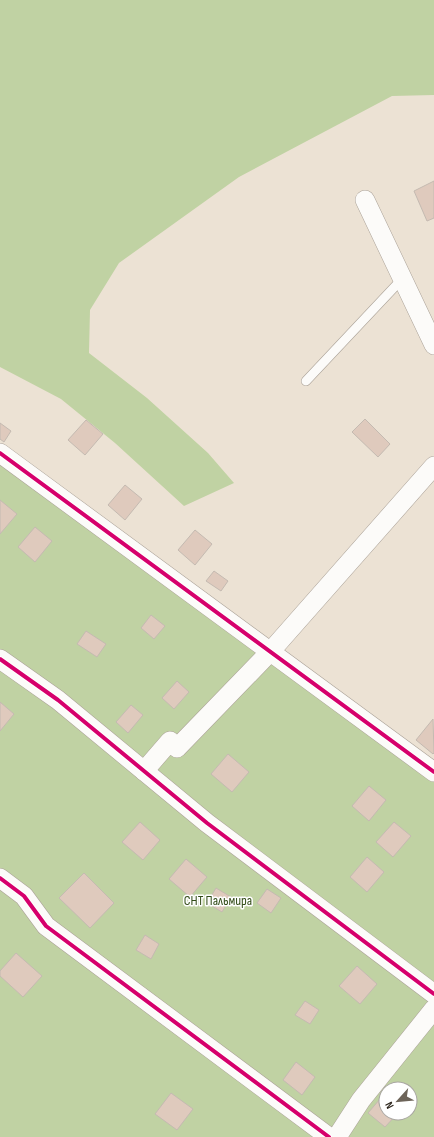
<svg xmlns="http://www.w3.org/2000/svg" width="434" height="1137" viewBox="0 0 434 1137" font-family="'Sofia Sans Condensed',sans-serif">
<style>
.green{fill:#c0d2a3;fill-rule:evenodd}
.building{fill:#dfcabd;stroke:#c4bab1}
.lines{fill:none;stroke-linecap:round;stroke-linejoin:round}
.service-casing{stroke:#aba298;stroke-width:10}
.minor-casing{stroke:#aba298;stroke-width:20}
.service{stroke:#fcfbf9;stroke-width:9}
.minor{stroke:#fcfbf9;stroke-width:19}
.cycleway-casing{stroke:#fff;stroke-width:6}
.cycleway{stroke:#d6006c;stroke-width:4}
.labels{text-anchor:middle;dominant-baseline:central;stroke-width:3;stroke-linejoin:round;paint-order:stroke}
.park-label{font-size:14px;fill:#314b17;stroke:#fff}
</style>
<rect width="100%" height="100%" fill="#ece2d4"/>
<g class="green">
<polygon points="0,0 434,0 434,95 392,96 239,177 119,263 90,310 89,353 147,398 208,453 234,483 184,506 115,443 61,399 0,367"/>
<path d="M0,457L434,781V1137H0ZM386,1089H410V1113H386Z"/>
</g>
<g class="building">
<polygon points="434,181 434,218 427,221 414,191"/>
<polygon points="365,419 390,444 378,457 352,432"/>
<polygon points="86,420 103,434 85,455 68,440"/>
<polygon points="0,423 11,431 4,442 0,439"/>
<polygon points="125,485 142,499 125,520 108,505"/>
<polygon points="0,500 17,514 0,534"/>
<polygon points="35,527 52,541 35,562 18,547"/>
<polygon points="195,530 212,544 195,565 178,550"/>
<polygon points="214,571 228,581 221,591 206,581"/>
<polygon points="151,615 165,626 154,639 141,628"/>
<polygon points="86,631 106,644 97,657 77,644"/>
<polygon points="177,681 189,692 174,709 162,698"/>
<polygon points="0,702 14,714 0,731"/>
<polygon points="131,705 143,715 128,733 116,722"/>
<polygon points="433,719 434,753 433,754 416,740"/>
<polygon points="228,754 249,772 232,792 211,774"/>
<polygon points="369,786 386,800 369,821 352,806"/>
<polygon points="140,822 160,840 143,860 122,842"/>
<polygon points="394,822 411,836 393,857 376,842"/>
<polygon points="367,857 384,872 367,892 350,877"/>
<polygon points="186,859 207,877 190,897 169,879"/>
<polygon points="84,873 114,903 90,928 59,898"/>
<polygon points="216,888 231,897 222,912 207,903"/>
<polygon points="267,889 281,898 271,913 257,903"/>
<polygon points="145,935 159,944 151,959 136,950"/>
<polygon points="16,953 42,976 23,997 0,976 0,971"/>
<polygon points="357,966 377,984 360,1004 339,986"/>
<polygon points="305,1001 319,1010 310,1024 295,1015"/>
<polygon points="296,1062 315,1077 302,1095 283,1080"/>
<polygon points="386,1092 386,1113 398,1113 385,1127 368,1113"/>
<polygon points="171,1093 193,1109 177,1130 155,1114"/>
</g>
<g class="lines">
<defs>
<polyline id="service" points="306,381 402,279"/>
<g id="minor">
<polyline points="365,200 434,345"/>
<polyline points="0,453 434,772"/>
<polyline points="0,659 58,700 207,823 434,994"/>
<polyline points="144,771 170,741 177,748 270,652 434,466"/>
<polyline points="0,878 24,896 46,926 329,1137"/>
<polyline points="337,1137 361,1100 434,1009"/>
</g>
</defs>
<use href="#service" class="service-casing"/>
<use href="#minor" class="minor-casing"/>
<use href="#service" class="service"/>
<use href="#minor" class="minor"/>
<defs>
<g id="cycleway">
<polyline points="0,453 434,772"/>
<polyline points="0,659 58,700 207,823 434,994"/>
<polyline points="0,878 24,896 46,926 329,1137"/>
</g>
</defs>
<use href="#cycleway" class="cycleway-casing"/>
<use href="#cycleway" class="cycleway"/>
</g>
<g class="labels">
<g class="park-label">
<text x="218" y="900">СНТ Пальмира</text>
</g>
</g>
<g transform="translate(398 1101) rotate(243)"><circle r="19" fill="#ffffff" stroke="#a9a6a2"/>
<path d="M0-3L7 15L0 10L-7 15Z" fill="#6d6459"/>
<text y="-6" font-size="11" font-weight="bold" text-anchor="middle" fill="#282017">N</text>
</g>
</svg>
